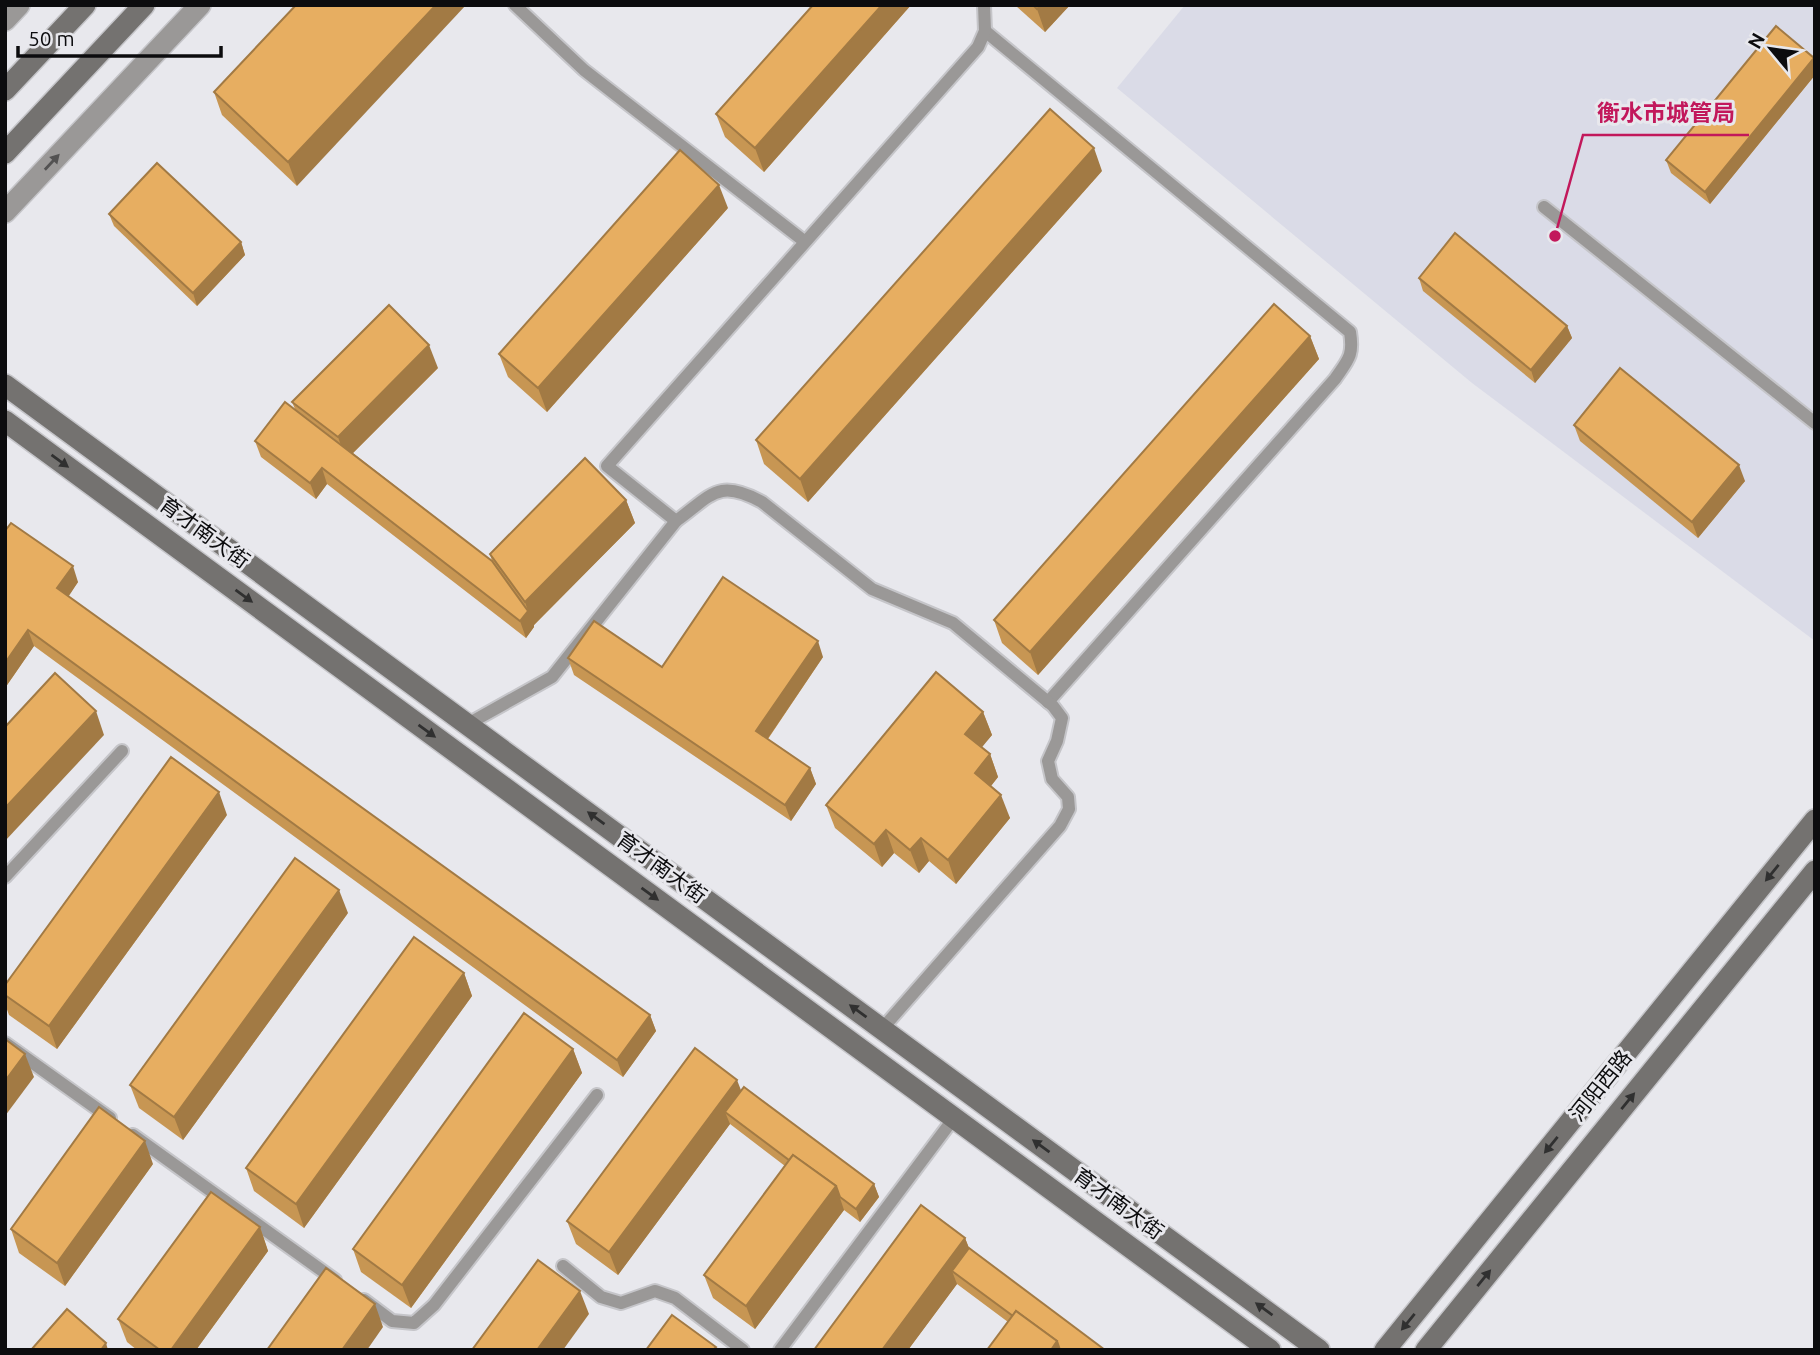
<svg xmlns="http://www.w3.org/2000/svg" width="1820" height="1355" viewBox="0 0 1820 1355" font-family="Ubuntu,'Noto Sans SC',sans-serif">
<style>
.built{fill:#dadbe7}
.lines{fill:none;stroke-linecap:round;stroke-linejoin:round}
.lane-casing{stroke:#c5c5c9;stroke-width:16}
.street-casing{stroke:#c5c5c9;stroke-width:24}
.secondary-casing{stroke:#c5c5c9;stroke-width:24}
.lane{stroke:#9a9897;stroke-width:12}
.street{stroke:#9a9897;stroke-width:21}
.secondary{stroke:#747270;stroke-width:21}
.wall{fill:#c79653}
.shaded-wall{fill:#a27a44}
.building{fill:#e7ae61;stroke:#a27a44;stroke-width:2}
.oneway{fill:#535252}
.oneway2{fill:#303030}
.labels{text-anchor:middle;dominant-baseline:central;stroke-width:6;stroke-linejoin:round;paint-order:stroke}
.street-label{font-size:21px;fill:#0c0c0e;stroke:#e8e8ed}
.leader{fill:none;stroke:#c2185b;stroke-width:2.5}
.callout-dot{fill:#c2185b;stroke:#e8e8ed;stroke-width:2.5}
.callout-label{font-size:23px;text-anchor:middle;font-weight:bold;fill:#c2185b;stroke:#e8e8ed;stroke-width:6;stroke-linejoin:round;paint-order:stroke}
</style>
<rect width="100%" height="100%" fill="#e8e8ed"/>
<polygon class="built" points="1185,5 1815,5 1815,641 1472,383 1117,88"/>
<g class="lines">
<defs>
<g id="lane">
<polyline points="515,5 584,70 804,241"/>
<path d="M985,31L1350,332C1354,356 1348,360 1335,379L1048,702"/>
<polyline points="1544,207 1815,423"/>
<path d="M676,521C712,495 718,478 762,502L872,589L953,623L1053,706L1062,718L1057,741L1048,761L1052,779L1068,797L1069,809L1060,826L882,1029"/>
<polyline points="468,724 552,677 676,521 607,466 978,47 985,31 984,5"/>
<polyline points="5,877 122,751"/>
<polyline points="5,1043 110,1118"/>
<polyline points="133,1135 335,1280"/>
<polyline points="563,1266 601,1297 621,1303 655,1291 675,1298 743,1350"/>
<polyline points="364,1300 392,1321 414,1323 434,1305 597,1095"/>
<polyline points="780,1350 954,1118"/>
</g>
<g id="street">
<polyline points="5,20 19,5"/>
<polyline points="5,212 200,5"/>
</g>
<g id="secondary">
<polyline points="5,90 85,5"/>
<polyline points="5,153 144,5"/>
<polyline points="5,385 1319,1350"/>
<polyline points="5,421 1270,1350"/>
<polyline points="1385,1350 1815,820"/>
<polyline points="1426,1350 1815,871"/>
</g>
</defs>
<use href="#lane" class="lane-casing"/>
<use href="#street" class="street-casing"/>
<use href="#secondary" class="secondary-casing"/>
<use href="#lane" class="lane"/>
<use href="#street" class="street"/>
<use href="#secondary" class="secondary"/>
</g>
<g class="wall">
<polygon points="296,5 297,186 222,115 214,92"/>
<polygon points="813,5 911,5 764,172 725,137 716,114"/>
<polygon points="1015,5 1070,5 1045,32"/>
<polygon points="1814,58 1815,75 1710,204 1671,173 1666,160"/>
<polygon points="1102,171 808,502 764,464 756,440"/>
<polygon points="728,208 547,412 508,377 499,354"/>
<polygon points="109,214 241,242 245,255 197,306 114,226"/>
<polygon points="1419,278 1567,326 1572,338 1535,383 1423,291"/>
<polygon points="1310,336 1319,359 1038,675 1002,643 994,620"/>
<polygon points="438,368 353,453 492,561 490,554 626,500 635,523 534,625 534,627 526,638 327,484 316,499 261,457 255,441 295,409 292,402"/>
<polygon points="1574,425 1745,481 1698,538 1580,441"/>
<polygon points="5,531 78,582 68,596 650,1015 656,1031 623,1077 34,646 5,688"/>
<polygon points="823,657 768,739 810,768 816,784 791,821 574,675 568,658 662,667"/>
<polygon points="983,712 992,735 981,747 990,754 998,777 991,786 1010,818 956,884 929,861 919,873 894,853 882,867 835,828 826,805"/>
<polygon points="227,815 57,1049 9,1015 5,1004 5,985"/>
<polygon points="348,913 183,1140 139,1108 130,1085"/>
<polygon points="464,973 472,996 304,1228 254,1191 246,1168"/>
<polygon points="573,1049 582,1073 411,1308 361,1272 353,1249"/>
<polygon points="741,1090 874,1184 879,1197 860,1222 844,1210 755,1329 713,1298 704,1275 785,1166 730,1124 618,1275 576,1244 567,1221"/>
<polygon points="153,1164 65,1286 19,1253 11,1229"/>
<polygon points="260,1227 268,1251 196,1350 137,1350 127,1342 118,1319"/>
<polygon points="965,1238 969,1248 1105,1350 1008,1322 957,1284 908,1350 814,1350"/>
</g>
<g class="shaded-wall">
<polygon points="436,5 466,5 297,186 288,162"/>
<polygon points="882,5 911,5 764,172 755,148"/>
<polygon points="1041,5 1070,5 1045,32 1037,9"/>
<polygon points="1814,58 1815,75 1710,204 1705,192"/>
<polygon points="1094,148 1102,171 808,502 800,479"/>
<polygon points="719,185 728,208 547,412 538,388"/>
<polygon points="241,242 245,255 197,306 193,293"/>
<polygon points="1567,326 1572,338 1535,383 1531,370"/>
<polygon points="1310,336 1319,359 1038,675 1030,652"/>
<polygon points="429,345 438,368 346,460 338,437"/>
<polygon points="1739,465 1745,481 1698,538 1692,522"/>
<polygon points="322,468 327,484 316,499 310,483"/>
<polygon points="626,500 635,523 534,625 534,627 526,638 520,621 528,611 525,602"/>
<polygon points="73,566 78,582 63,605 57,588"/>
<polygon points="28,630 34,646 5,688 5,663"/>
<polygon points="818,641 823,657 762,747 756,731"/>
<polygon points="96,711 104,735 5,841 5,808"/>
<polygon points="983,712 992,735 974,757 965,734"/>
<polygon points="990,754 998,777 983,796 975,773"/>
<polygon points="810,768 816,784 791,821 785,805"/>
<polygon points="219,792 227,815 57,1049 49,1026"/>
<polygon points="1001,795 1010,818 956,884 948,860"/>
<polygon points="886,830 894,853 882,867 874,844"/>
<polygon points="921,838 929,861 919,873 910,850"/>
<polygon points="339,890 348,913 183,1140 174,1117"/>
<polygon points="464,973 472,996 304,1228 296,1204"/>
<polygon points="650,1015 656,1031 623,1077 617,1060"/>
<polygon points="573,1049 582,1073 411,1308 402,1285"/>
<polygon points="25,1054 34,1077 5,1116 5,1081"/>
<polygon points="737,1080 746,1103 725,1112 730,1124 618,1275 609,1252"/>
<polygon points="145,1141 153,1164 65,1286 57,1263"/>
<polygon points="874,1184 879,1197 860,1222 856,1209"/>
<polygon points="836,1186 844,1210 755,1329 746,1306"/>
<polygon points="260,1227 268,1251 196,1350 171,1350"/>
<polygon points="965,1238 974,1261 952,1271 957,1284 908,1350 882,1350"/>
<polygon points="580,1291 589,1314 563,1350 537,1350"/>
<polygon points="375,1304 383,1327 367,1350 342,1350"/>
<polygon points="1057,1341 1060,1350 1051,1350"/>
<polygon points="106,1343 108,1350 101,1350"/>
</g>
<g class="building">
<polygon points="296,5 436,5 288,162 214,92"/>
<polygon points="813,5 882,5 755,148 716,114"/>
<polygon points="1033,5 1041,5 1037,9"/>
<polygon points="1776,26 1814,58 1705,192 1666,160"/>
<polygon points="1050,109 1094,148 800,479 756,440"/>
<polygon points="680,150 719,185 538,388 499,354"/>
<polygon points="157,163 241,242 193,293 109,214"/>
<polygon points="1455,233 1567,326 1531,370 1419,278"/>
<polygon points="1274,304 1310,336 1030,652 994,620"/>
<polygon points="389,305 429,345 338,437 292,402"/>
<polygon points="1620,368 1739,465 1692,522 1574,425"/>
<polygon points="285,402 492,561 528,611 520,621 322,468 310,483 255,441"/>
<polygon points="585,458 626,500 525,602 490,554"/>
<polygon points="11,523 73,566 57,588 650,1015 617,1060 28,630 5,663 5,531"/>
<polygon points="723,577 818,641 756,731 810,768 785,805 568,658 594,621 662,667"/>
<polygon points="936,672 983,712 965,734 990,754 975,773 1001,795 948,860 921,838 910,850 886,830 874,844 826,805"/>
<polygon points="55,673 96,711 5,808 5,727"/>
<polygon points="171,757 219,792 49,1026 5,995 5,985"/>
<polygon points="295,858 339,890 174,1117 130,1085"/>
<polygon points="414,937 464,973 296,1204 246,1168"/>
<polygon points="524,1013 573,1049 402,1285 353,1249"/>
<polygon points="5,1039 25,1054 5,1081"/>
<polygon points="695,1048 737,1080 609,1252 567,1221"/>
<polygon points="744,1087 874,1184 856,1209 840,1197 836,1186 793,1155 789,1160 725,1112"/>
<polygon points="99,1107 145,1141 57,1263 11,1229"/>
<polygon points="793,1155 836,1186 746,1306 704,1275"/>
<polygon points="211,1192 260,1227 171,1350 160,1350 118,1319"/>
<polygon points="921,1205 965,1238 882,1350 814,1350"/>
<polygon points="969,1248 1105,1350 1060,1350 1057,1341 1016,1311 1013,1316 952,1271"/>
<polygon points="538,1260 580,1291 537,1350 472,1350"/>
<polygon points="326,1268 375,1304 342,1350 267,1350"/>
<polygon points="67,1309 106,1343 101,1350 31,1350"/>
<polygon points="1016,1311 1057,1341 1051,1350 987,1350"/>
<polygon points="672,1315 716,1347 713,1350 646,1350"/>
</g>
<defs><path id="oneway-solid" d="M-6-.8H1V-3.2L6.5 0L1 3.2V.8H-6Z" transform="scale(1.75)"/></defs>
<use class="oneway" href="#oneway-solid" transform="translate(52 162) rotate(-47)"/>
<g class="oneway2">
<use href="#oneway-solid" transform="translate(60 461) rotate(36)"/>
<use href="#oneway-solid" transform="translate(244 596) rotate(36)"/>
<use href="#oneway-solid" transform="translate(427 731) rotate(36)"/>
<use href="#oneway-solid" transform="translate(596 818) rotate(-144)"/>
<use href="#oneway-solid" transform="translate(1772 873) rotate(129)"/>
<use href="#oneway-solid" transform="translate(650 894) rotate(36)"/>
<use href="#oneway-solid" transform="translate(858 1011) rotate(-144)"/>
<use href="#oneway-solid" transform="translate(1628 1101) rotate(-51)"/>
<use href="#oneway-solid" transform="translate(1551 1145) rotate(129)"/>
<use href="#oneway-solid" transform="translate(1041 1146) rotate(-144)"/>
<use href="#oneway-solid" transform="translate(1484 1278) rotate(-51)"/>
<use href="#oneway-solid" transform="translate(1264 1309) rotate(-144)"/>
<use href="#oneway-solid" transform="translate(1408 1322) rotate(129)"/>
</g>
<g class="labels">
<g class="street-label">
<text transform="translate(205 532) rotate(36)">育才南大街</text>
<text transform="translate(662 867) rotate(36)">育才南大街</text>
<text transform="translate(1600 1085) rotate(-51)">河阳西路</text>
<text transform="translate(1119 1203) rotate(36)">育才南大街</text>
</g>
</g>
<path class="leader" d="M1555 236L1583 135H1749"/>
<circle class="callout-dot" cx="1555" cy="236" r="7"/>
<g class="callout-label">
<text x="1666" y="121">衡水市城管局</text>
</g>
<rect width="1820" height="1355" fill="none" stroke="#0c0c0e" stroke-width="14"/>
<g transform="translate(1771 49) rotate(299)" stroke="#e8e8ed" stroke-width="5" paint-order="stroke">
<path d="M0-5L12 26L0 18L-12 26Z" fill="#0c0c0e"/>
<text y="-10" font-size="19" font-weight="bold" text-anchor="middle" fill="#0c0c0e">N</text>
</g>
<path d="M18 46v10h203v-10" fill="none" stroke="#0c0c0e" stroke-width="3.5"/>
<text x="28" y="46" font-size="21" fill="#0c0c0e" stroke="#e8e8ed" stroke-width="5" paint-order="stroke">50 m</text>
</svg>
